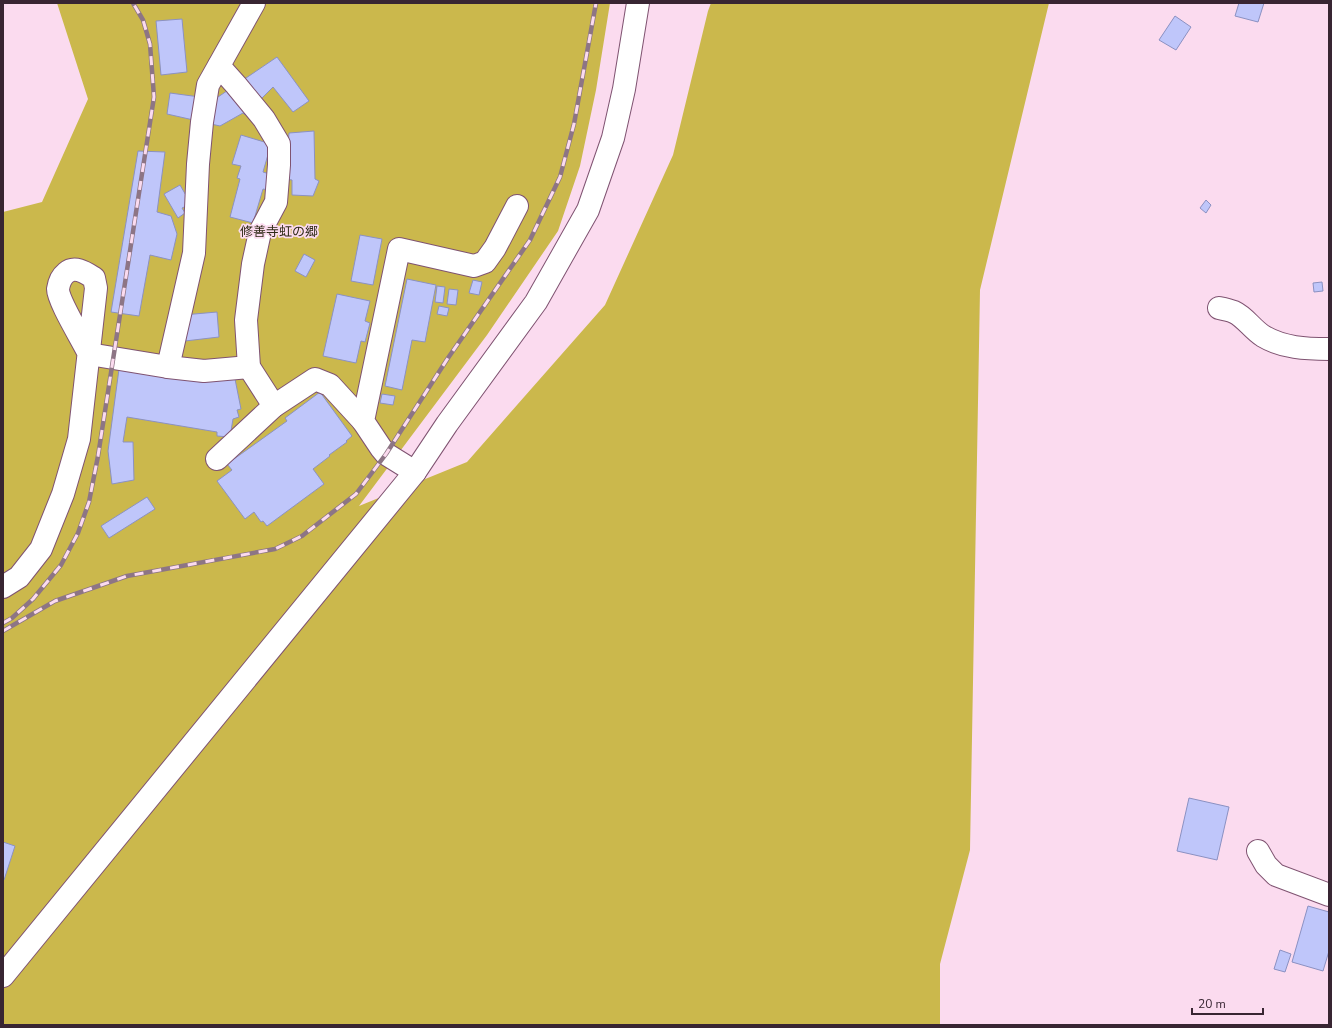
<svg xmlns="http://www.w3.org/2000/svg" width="1332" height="1028" viewBox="0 0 1332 1028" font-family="'Nunito Sans','Noto Sans JP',sans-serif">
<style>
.green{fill:#cbb84c}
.building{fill:#bfc6fa;stroke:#8b91c2}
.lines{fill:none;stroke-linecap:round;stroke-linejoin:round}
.minor-casing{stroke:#7f5371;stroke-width:24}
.minor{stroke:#fff;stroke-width:22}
.rail-casing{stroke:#8d7585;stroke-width:4.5}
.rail{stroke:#fbdbef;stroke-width:3;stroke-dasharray:9;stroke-linecap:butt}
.labels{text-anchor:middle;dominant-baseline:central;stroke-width:3.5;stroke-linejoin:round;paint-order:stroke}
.park-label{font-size:13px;fill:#2f2b17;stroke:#fbdbef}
</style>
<rect width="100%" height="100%" fill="#fbdbef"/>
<polygon class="green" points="57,3 610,3 596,90 580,166 558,231 487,335 359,506 467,462 605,305 673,155 708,11 711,3 1049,3 980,290 970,850 940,964 940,1025 3,1025 3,212 42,202 88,99"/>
<g class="building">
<polygon points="1239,3 1264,3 1258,22 1235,16"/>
<polygon points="1175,16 1191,27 1176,50 1159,40"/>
<polygon points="182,19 187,72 161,75 156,21"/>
<polygon points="277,57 309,101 293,112 273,87 245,115 243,113 220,126 167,114 170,93 215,99"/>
<polygon points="314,131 315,179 319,181 313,196 292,195 292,180 285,179 289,133"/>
<polygon points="241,135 271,144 263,172 273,175 268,190 263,189 253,223 230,217 240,179 237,178 241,166 232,164"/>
<polygon points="138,151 165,152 157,212 171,216 177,234 171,260 150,255 139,316 111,312"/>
<polygon points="180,185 191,204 182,208 185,213 178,218 164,194"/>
<polygon points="1206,200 1211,205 1206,213 1200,208"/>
<polygon points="360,235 382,239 373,285 351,281"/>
<polygon points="304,254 315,260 306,277 295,271"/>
<polygon points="407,279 436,285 425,342 412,340 402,390 385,386"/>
<polygon points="473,280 482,282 479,295 469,293"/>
<polygon points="1322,282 1323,291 1314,292 1313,283"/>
<polygon points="437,286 445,287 443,303 435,302"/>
<polygon points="449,289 458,290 456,305 447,304"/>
<polygon points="337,294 370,301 365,321 370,323 365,342 361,341 356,363 323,356"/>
<polygon points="439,306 449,308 447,316 437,314"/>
<polygon points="217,312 219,337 185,341 183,315"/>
<polygon points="119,369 124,369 201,382 235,379 241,409 237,410 239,417 233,419 230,437 217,436 217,432 127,417 123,442 133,442 134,480 112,484 108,451"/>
<polygon points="320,392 352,436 346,441 347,442 329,455 330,456 313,469 324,484 267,526 263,521 261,522 254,512 245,519 217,481 232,470 227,464 287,421 285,418"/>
<polygon points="382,394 395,396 393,405 380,403"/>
<polygon points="147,497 155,509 109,538 101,526"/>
<polygon points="1189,798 1229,807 1217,860 1177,851"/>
<polygon points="3,842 15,846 4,880 3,880"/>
<polygon points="1308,906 1329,912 1329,951 1323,971 1292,962"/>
<polygon points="1280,950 1291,954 1285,972 1274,969"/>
</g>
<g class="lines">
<defs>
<g id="minor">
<polyline points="219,66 236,85 264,119 279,144 279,165 276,202 260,232 253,264 246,320 249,367 274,406"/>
<path d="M1219,308C1224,309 1229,310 1234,312C1245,317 1252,329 1263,336C1283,348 1306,349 1329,349"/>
<polyline points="89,354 168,367 204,371 249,367"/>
<polyline points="168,367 194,253 198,164 202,122 208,85 254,3"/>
<polyline points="217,459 274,406 315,379 330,385 363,421"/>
<polyline points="415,472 386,454 381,448 363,421 399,249 474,266 485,262 495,248 517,206"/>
<path d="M3,587L19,577L41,549L63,494L79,439L96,288L94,278C86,273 75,265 66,273C61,277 59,282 58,289C58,301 83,341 89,354"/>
<polyline points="1258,851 1266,865 1276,875 1329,895"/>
<polyline points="3,976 415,472 447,424 536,302 588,210 613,138 624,89 638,3"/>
</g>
</defs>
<use href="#minor" class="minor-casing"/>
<use href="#minor" class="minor"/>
<defs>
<g id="rail">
<polyline points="3,623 12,618 33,599 61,565 78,533 89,502 98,456 154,97 150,44 143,20 133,3"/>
<polyline points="3,631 55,601 127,576 275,549 302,536 356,494 386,454 448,358 530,240 560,177 574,124 596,3"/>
</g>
</defs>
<use href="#rail" class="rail-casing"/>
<use href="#rail" class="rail"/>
</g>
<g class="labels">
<g class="park-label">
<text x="279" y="232">修善寺虹の郷</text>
</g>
</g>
<rect width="1332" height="1028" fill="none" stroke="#382532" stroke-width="8"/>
<path d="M1192 1008v6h71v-6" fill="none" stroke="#382532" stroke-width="2"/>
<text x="1198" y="1008" font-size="12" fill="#382532" stroke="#fbdbef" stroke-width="3" paint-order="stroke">20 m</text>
</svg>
